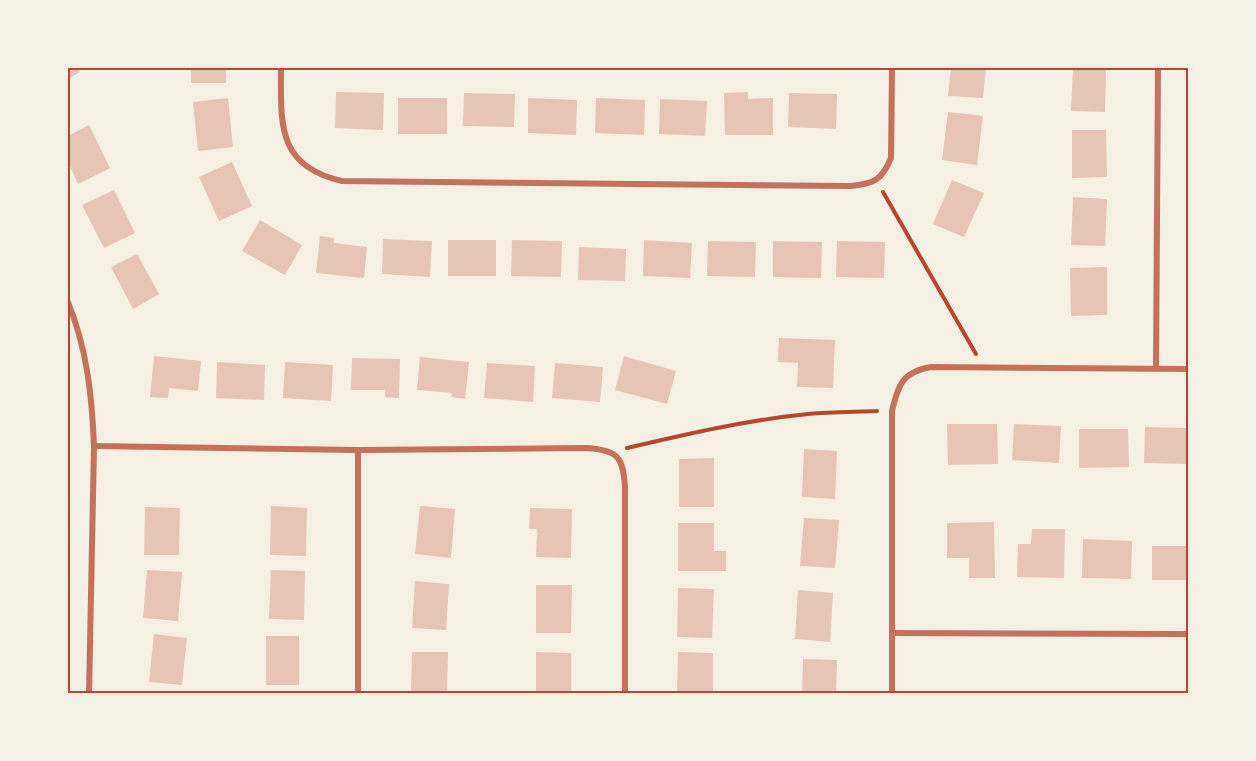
<svg xmlns="http://www.w3.org/2000/svg" width="1256" height="761" viewBox="0 0 1256 761" font-family="'Public Sans',sans-serif">
<style>
.building{fill:#e6c5b7}
.lines{fill:none;stroke-linecap:round;stroke-linejoin:round}
.path{stroke:#b5482f;stroke-width:4}
.minor{stroke:#c5725c;stroke-width:6}
.neatline{fill:none;stroke:#b5482f;stroke-width:2}
</style>
<rect width="100%" height="100%" fill="#f6efe4"/>
<g class="building">
<polygon points="68,68 78,68 80,72 68,79"/>
<rect x="191" y="68" width="35" height="15"/>
<polygon points="951,68 986,68 983,98 948,96"/>
<polygon points="1073,68 1106,68 1105,112 1071,111"/>
<polygon points="336,92 384,93 383,130 335,128"/>
<polygon points="748,92 748,99 773,98 773,135 725,135 724,93"/>
<polygon points="464,93 515,94 514,127 463,126"/>
<polygon points="789,93 837,94 836,129 788,127"/>
<polygon points="228,98 233,147 198,151 193,102"/>
<rect x="398" y="98" width="49" height="36"/>
<polygon points="528,98 577,100 576,135 528,133"/>
<polygon points="596,98 645,100 644,135 595,133"/>
<polygon points="660,99 707,101 705,136 659,134"/>
<polygon points="948,112 983,116 977,165 942,160"/>
<polygon points="89,125 110,168 78,184 68,162 68,136"/>
<polygon points="1072,130 1106,130 1107,177 1072,178"/>
<polygon points="232,162 252,206 219,221 199,177"/>
<polygon points="952,180 984,193 964,237 933,224"/>
<polygon points="114,190 135,233 104,248 82,205"/>
<polygon points="1073,197 1107,199 1105,246 1071,245"/>
<polygon points="260,220 302,245 285,275 242,251"/>
<polygon points="320,236 334,238 334,243 367,247 364,278 316,273"/>
<polygon points="383,239 432,241 430,277 382,274"/>
<rect x="448" y="240" width="48" height="36"/>
<polygon points="512,240 562,241 561,277 511,276"/>
<polygon points="644,240 692,243 690,278 643,276"/>
<polygon points="708,241 756,242 755,277 707,276"/>
<polygon points="773,241 822,242 821,278 773,277"/>
<polygon points="837,241 885,242 884,278 836,277"/>
<polygon points="579,247 626,249 625,281 578,280"/>
<polygon points="137,254 159,294 133,309 111,267"/>
<polygon points="1107,267 1107,315 1071,316 1070,268"/>
<polygon points="779,338 835,340 833,388 797,387 798,363 778,362"/>
<polygon points="154,356 201,361 198,391 169,388 168,398 150,397"/>
<polygon points="624,356 676,371 667,404 615,390"/>
<polygon points="420,357 469,362 465,399 451,397 452,393 417,390"/>
<polygon points="352,358 400,359 399,398 385,397 385,390 351,390"/>
<polygon points="217,362 265,365 264,400 216,398"/>
<polygon points="285,362 333,365 331,401 283,398"/>
<polygon points="487,363 535,366 533,402 484,398"/>
<polygon points="555,363 603,367 600,402 552,398"/>
<polygon points="947,424 997,424 998,464 948,465"/>
<polygon points="1014,424 1061,426 1059,463 1012,460"/>
<polygon points="1145,427 1188,428 1188,464 1144,463"/>
<polygon points="1079,429 1128,429 1129,467 1079,468"/>
<polygon points="804,449 837,451 835,499 802,497"/>
<polygon points="714,458 714,507 679,507 679,459"/>
<polygon points="271,506 307,508 306,556 270,555"/>
<polygon points="420,506 455,509 451,558 415,554"/>
<polygon points="145,507 180,508 179,555 144,555"/>
<polygon points="530,508 572,509 571,558 536,557 537,529 529,529"/>
<polygon points="804,518 839,520 835,568 800,566"/>
<polygon points="994,522 995,578 969,578 969,558 947,558 947,523"/>
<polygon points="678,523 714,523 714,551 726,551 726,571 678,571"/>
<polygon points="1032,529 1065,529 1064,578 1017,577 1018,544 1031,544"/>
<polygon points="1083,539 1132,541 1131,579 1082,578"/>
<rect x="1152" y="546" width="36" height="34"/>
<polygon points="147,570 182,572 178,621 143,618"/>
<polygon points="271,570 305,571 304,620 269,619"/>
<polygon points="415,581 449,584 446,630 412,628"/>
<polygon points="536,585 572,585 571,633 536,633"/>
<polygon points="678,588 714,589 712,638 677,637"/>
<polygon points="798,590 833,593 830,642 795,639"/>
<polygon points="154,634 187,638 182,685 149,682"/>
<rect x="266" y="636" width="33" height="49"/>
<polygon points="412,652 448,652 447,694 411,694"/>
<polygon points="536,652 571,653 571,694 536,694"/>
<polygon points="678,652 713,653 713,694 677,694"/>
<polygon points="803,659 837,660 836,694 802,694"/>
</g>
<g class="lines">
<g class="path">
<polyline points="883,192 976,354"/>
<path d="M627,448C687,434 747,420 808,414C831,412 854,412 877,411"/>
</g>
<g class="minor">
<path d="M281,68C281,123 276,166 342,181L850,186C874,184 882,180 891,158L892,68"/>
<path d="M68,302C87,349 92,396 94,446L89,694"/>
<polyline points="1156,368 1158,68"/>
<path d="M94,446L358,450L587,448C618,450 623,457 625,487V694"/>
<polyline points="358,450 358,694"/>
<polyline points="892,633 1188,634"/>
<path d="M892,694V411C898,385 902,372 931,367L1188,369"/>
</g>
</g>
<rect width="1256" height="761" fill="none" stroke="#f6efe4" stroke-width="138"/>
<rect x="69" y="69" width="1118" height="623" class="neatline"/>
</svg>
